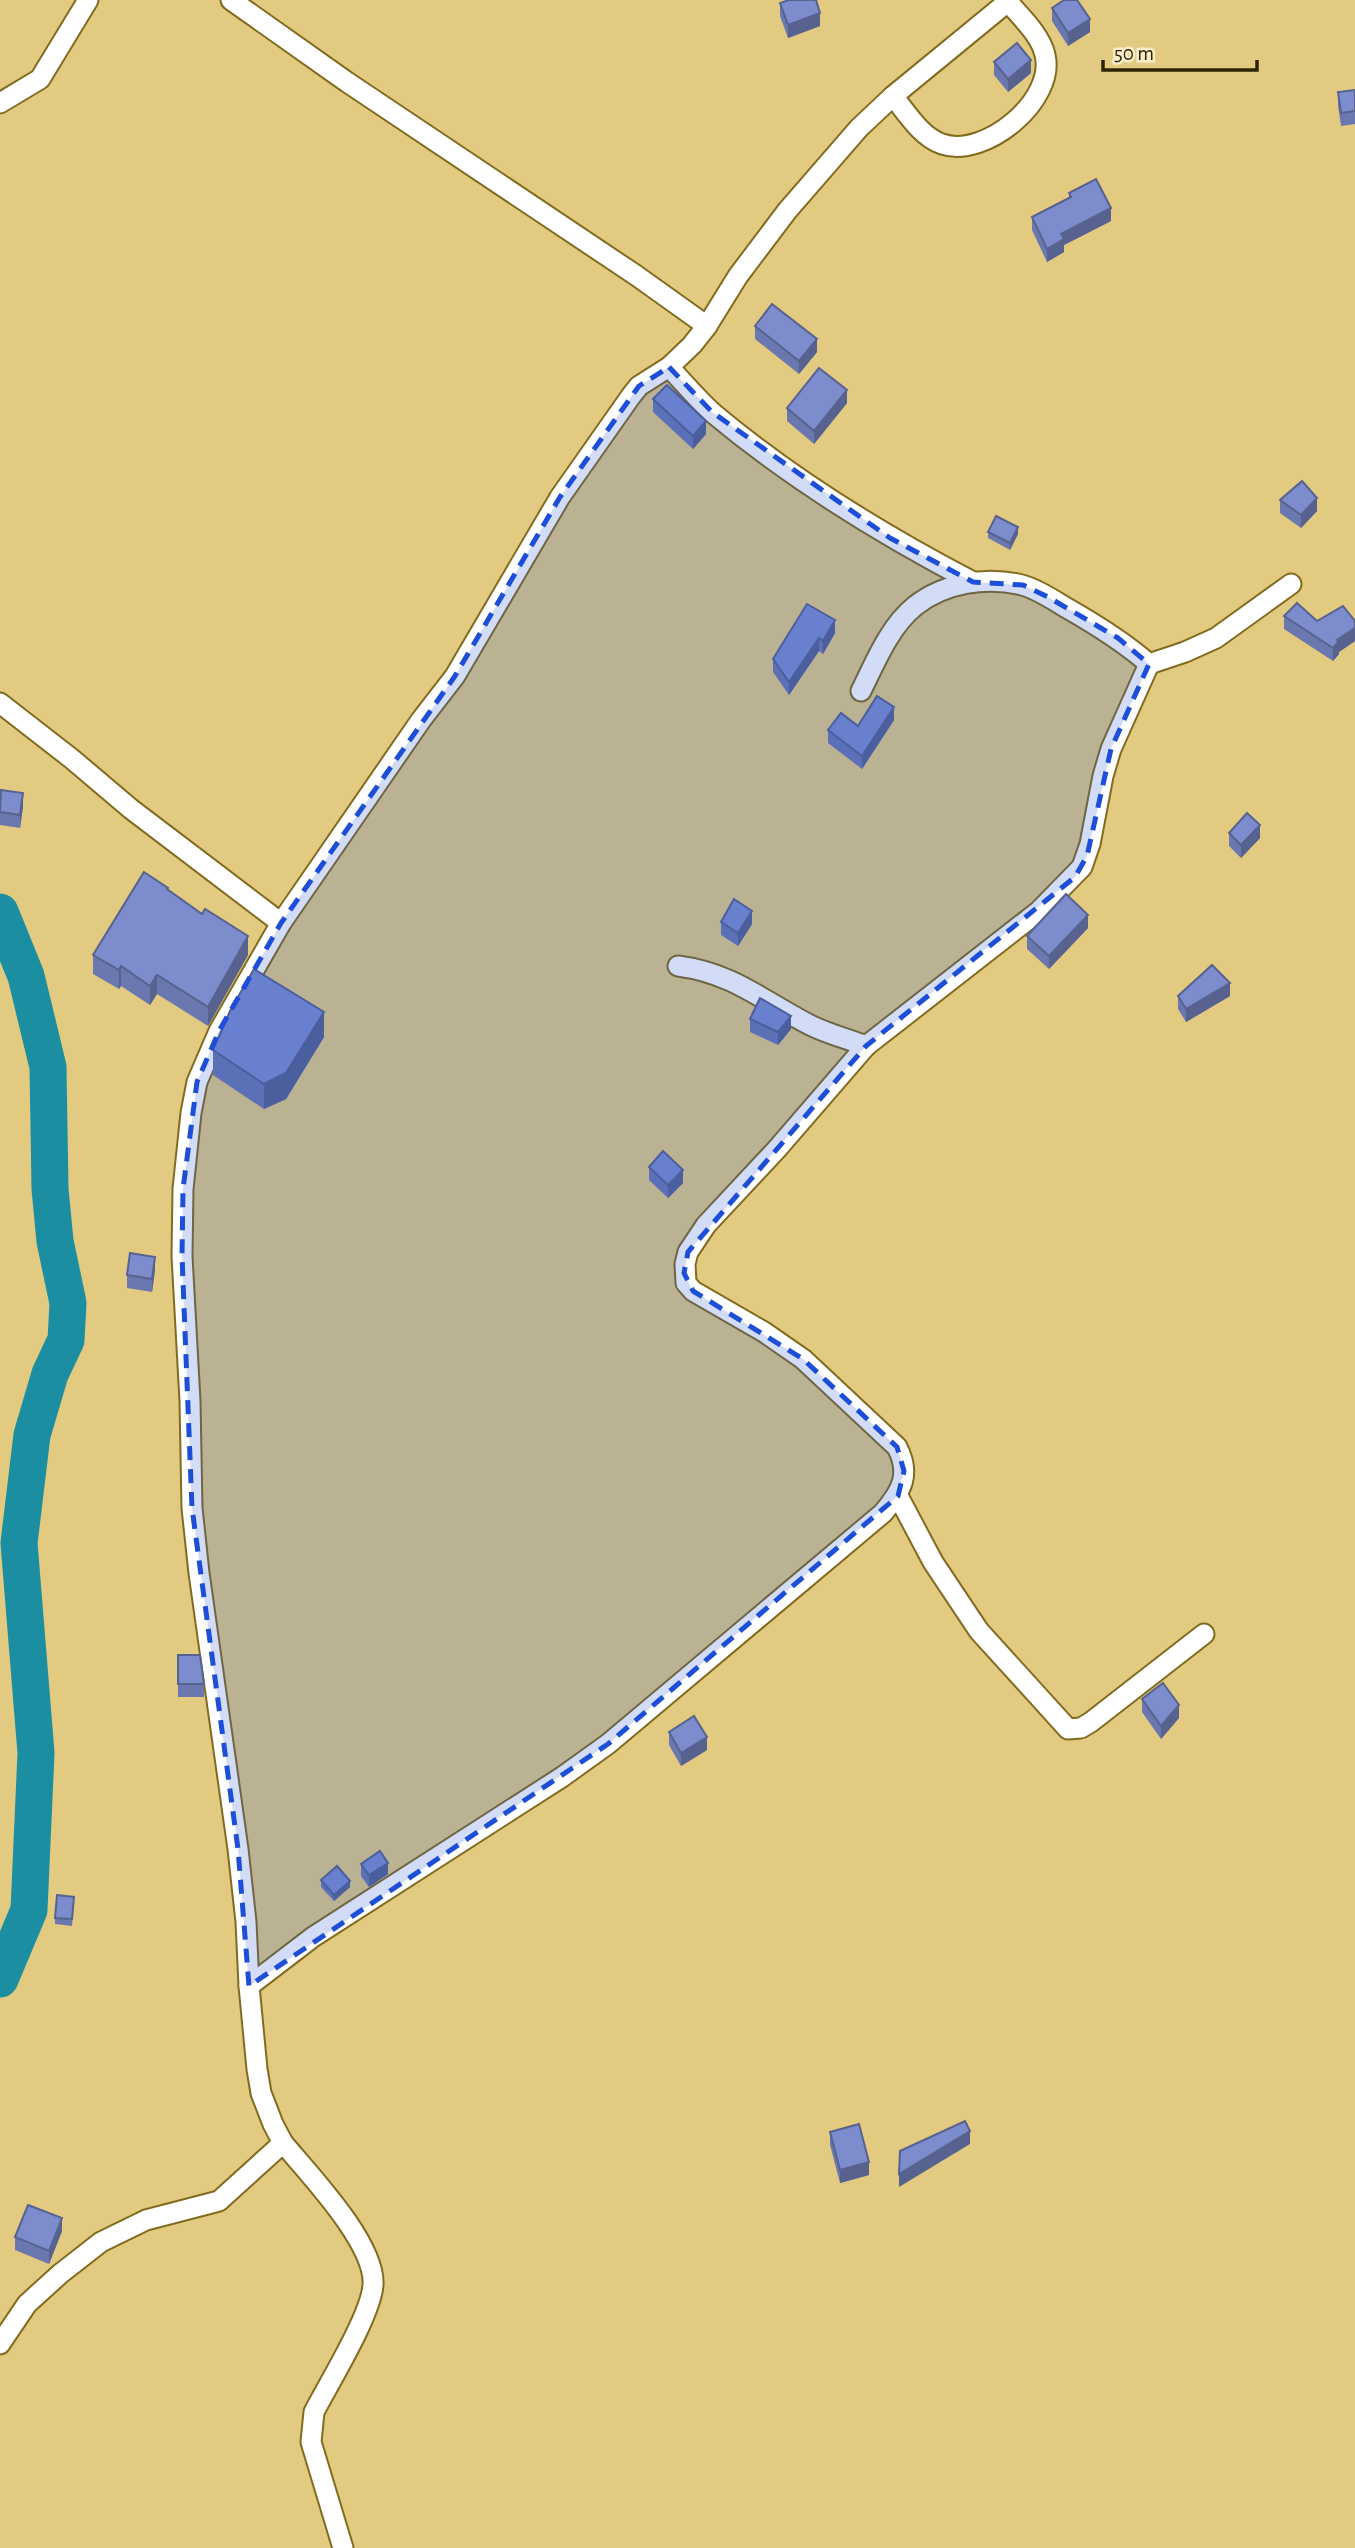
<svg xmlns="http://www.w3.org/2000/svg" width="1355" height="2548" viewBox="0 0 1355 2548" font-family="'Alegreya Sans',sans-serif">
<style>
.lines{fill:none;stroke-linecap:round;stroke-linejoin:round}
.river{stroke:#1b8ea1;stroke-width:37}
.street-casing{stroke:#826b1f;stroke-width:23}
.street{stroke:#fff;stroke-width:19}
.wall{fill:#6b78af}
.shaded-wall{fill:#57628f}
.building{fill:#7c8ccc;stroke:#57628f;stroke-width:2}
.marked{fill:#1d4ed8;fill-opacity:0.2;stroke:#1d4ed8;stroke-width:5;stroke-dasharray:14 9;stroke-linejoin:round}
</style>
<rect width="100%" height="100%" fill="#e2cb81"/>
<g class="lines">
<polyline class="river" points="0,912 26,976 48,1067 50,1189 55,1241 68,1303 66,1340 50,1374 32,1435 19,1543 36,1753 29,1910 0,1979"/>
<defs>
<g id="street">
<polyline points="231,0 347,82 637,276 707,326"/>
<path d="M893,96C906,112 921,137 942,144C985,159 1056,100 1045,55C1041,36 1022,18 1009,3"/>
<polyline points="0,103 40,79 88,0"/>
<path d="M669,367C684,383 698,400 714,414C793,480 881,534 973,582"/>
<polyline points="1149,664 1185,652 1216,638 1291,584"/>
<polyline points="0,703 72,759 131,809 281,923"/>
<path d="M678,966C733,973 763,1001 810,1025C828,1034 848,1039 866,1046"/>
<polyline points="898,1496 933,1562 979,1631 1068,1729 1081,1728 1091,1722 1204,1634"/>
<path d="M249,1986L313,1937L562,1777L608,1744L883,1513C902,1491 911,1474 897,1447L803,1359L764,1332L693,1291L686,1283L685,1264L688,1252L706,1225L777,1149L866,1046L1039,911L1082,867L1090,844L1103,776L1111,749L1149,664C1123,641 1095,624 1065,607C1052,599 1037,589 1022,585C986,576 944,583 915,606C889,627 875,663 861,691"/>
<path d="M283,2143C309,2174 376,2244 373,2285C371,2315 329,2383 314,2412L311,2442L343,2548"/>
<polyline points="0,2344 27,2304 60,2274 101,2242 146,2220 219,2201 283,2143 273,2124 261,2093 257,2069 249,1986 246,1922 238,1849 199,1573 192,1508 190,1401 182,1256 183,1189 191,1113 197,1082 219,1031 281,923 421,720 455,676 560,497 631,396 639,386 669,367 692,345 707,326 738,276 787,211 859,128 893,96 1010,0"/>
</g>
</defs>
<use href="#street" class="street-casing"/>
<use href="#street" class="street"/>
</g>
<g class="wall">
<polygon points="780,3 820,26 788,38 780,16"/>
<polygon points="1052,8 1090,32 1068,46 1052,21"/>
<polygon points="994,62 1031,73 1008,92 994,75"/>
<polygon points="1355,90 1355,124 1341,126 1338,105 1338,92"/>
<polygon points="1069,193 1111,221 1064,245 1064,252 1047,262 1032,230 1032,217 1069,198"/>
<polygon points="755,326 817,352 799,374 755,339"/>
<polygon points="653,399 706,434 693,449 653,412"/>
<polygon points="847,403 814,444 787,421 787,408"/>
<polygon points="1280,500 1317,511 1301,528 1280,513"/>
<polygon points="988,532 1018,534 1010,550 988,538"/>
<polygon points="807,604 835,633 823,654 819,651 789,695 773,672 773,659"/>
<polygon points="1284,616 1317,621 1355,621 1355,641 1339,652 1339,654 1333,661 1284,629"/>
<polygon points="894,720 862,769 828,743 828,730"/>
<polygon points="0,795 23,806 20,828 0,825"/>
<polygon points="1229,833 1260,838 1241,858 1229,846"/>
<polygon points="168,890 248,955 208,1026 157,994 150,1005 121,986 119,989 93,974 93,955"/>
<polygon points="721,922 752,924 738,946 721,935"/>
<polygon points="1088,928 1049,969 1027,949 1027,936"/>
<polygon points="1178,996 1230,996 1186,1022 1178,1009"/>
<polygon points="750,1019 791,1029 778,1045 750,1032"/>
<polygon points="324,1037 286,1099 264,1109 213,1075 213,1050"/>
<polygon points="649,1167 683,1183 668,1198 649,1180"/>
<polygon points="155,1270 152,1292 127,1288 127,1275"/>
<polygon points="178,1655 204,1684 204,1697 178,1697"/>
<polygon points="1142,1699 1179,1718 1161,1739 1142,1712"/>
<polygon points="669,1732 707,1750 681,1766 669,1745"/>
<polygon points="361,1864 388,1874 369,1887 361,1876"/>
<polygon points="321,1880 350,1887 334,1901 321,1887"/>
<polygon points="74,1903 72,1926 55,1924 55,1918"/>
<polygon points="830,2132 869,2175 840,2183 830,2145"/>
<polygon points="62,2231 49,2264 15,2250 15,2237"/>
</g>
<g class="shaded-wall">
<polygon points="820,13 820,26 788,38 788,25"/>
<polygon points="1090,19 1090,32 1068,46 1068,33"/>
<polygon points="1031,60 1031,73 1008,92 1008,79"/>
<polygon points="1111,208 1111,221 1064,245 1064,252 1047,262 1047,249 1061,234"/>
<polygon points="817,339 817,352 799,374 799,361"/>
<polygon points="847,390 847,403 814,444 814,431"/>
<polygon points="706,421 706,434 693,449 693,436"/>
<polygon points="1317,498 1317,511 1301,528 1301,515"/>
<polygon points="1018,527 1018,534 1010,550 1010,543"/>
<polygon points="835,620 835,633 823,654 823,641"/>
<polygon points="1355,628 1355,641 1339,652 1339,654 1333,661 1333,648 1337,640"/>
<polygon points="819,638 819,651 789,695 789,682"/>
<polygon points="894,707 894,720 862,769 862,756"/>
<polygon points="23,793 23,806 20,828 20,815"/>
<polygon points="1260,825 1260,838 1241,858 1241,845"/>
<polygon points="752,911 752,924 738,946 738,933"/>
<polygon points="1088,915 1088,928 1049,969 1049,956"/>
<polygon points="248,936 248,955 208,1026 208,1007"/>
<polygon points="121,966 121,986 119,989 119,970"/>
<polygon points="157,975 157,994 150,1005 150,986"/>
<polygon points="1230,983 1230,996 1186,1022 1186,1009"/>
<polygon points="324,1012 324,1037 286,1099 264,1109 264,1084"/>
<polygon points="791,1016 791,1029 778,1045 778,1032"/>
<polygon points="683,1170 683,1183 668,1198 668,1185"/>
<polygon points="155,1257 155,1270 152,1292 152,1279"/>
<polygon points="1179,1705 1179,1718 1161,1739 1161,1726"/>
<polygon points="707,1737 707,1750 681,1766 681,1753"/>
<polygon points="388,1863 388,1874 369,1887 369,1875"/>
<polygon points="350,1881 350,1887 334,1901 334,1895"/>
<polygon points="970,2131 970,2144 899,2187 899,2174"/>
<polygon points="869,2162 869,2175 840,2183 840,2170"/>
<polygon points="62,2218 62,2231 49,2264 49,2251"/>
</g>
<g class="building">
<polygon points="789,0 816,0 820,13 788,25 780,3"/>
<polygon points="1064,0 1077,0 1090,19 1068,33 1052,8"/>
<polygon points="1017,43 1031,60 1008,79 994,62"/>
<polygon points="1355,90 1355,111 1341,113 1338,92"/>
<polygon points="1096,179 1111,208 1061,234 1064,239 1047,249 1032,217 1071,197 1069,193"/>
<polygon points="772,304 817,339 799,361 755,326"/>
<polygon points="819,368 847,390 814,431 787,408"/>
<polygon points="667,385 706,421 693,436 653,399"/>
<polygon points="1302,481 1317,498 1301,515 1280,500"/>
<polygon points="996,516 1018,527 1010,543 988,532"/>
<polygon points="1297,603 1317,621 1343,606 1355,621 1355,628 1337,640 1339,641 1333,648 1284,616"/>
<polygon points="807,604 835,620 823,641 819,638 789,682 773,659"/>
<polygon points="877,696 894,707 862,756 828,730 841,713 858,726"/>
<polygon points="1,790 23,793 20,815 0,812"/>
<polygon points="1247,813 1260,825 1241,845 1229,833"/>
<polygon points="144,872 168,888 167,889 202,914 205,909 248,936 208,1007 157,975 150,986 121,966 119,970 93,955"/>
<polygon points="1066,894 1088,915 1049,956 1027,936"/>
<polygon points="734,899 752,911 738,933 721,922"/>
<polygon points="1212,965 1230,983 1186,1009 1178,996"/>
<polygon points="254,969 324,1012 286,1073 264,1084 213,1050 230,1011"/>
<polygon points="760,998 791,1016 778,1032 750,1019"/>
<polygon points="663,1151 683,1170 668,1185 649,1167"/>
<polygon points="130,1253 155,1257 152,1279 127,1275"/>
<polygon points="178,1655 200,1655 204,1684 178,1684"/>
<polygon points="1163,1683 1179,1705 1161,1726 1142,1699"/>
<polygon points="694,1716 707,1737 681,1753 669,1732"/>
<polygon points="380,1851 388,1863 369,1875 361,1864"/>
<polygon points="337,1866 350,1881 334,1895 321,1880"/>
<polygon points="57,1895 74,1897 72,1919 55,1918"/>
<polygon points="965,2121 970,2131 899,2174 900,2151"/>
<polygon points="859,2124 869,2162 840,2170 830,2132"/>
<polygon points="28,2205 62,2218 49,2251 15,2237"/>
</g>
<path class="marked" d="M669,367L712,412L890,538L973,582L1023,585L1048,597L1118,638L1149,664L1111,749L1087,856L1075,877L866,1046L688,1252L684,1273L693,1291L803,1359L897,1447L904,1471L898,1496L608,1744L249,1986L238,1849L192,1508L182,1256L183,1189L197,1082L219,1031L281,923L455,676L560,497L639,386Z"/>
<path d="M1103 60v10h154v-10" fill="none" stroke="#2e2405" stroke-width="3.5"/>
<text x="1114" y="60" font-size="21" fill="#2e2405" stroke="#f8ecc9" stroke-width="5" paint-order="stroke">50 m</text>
</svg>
